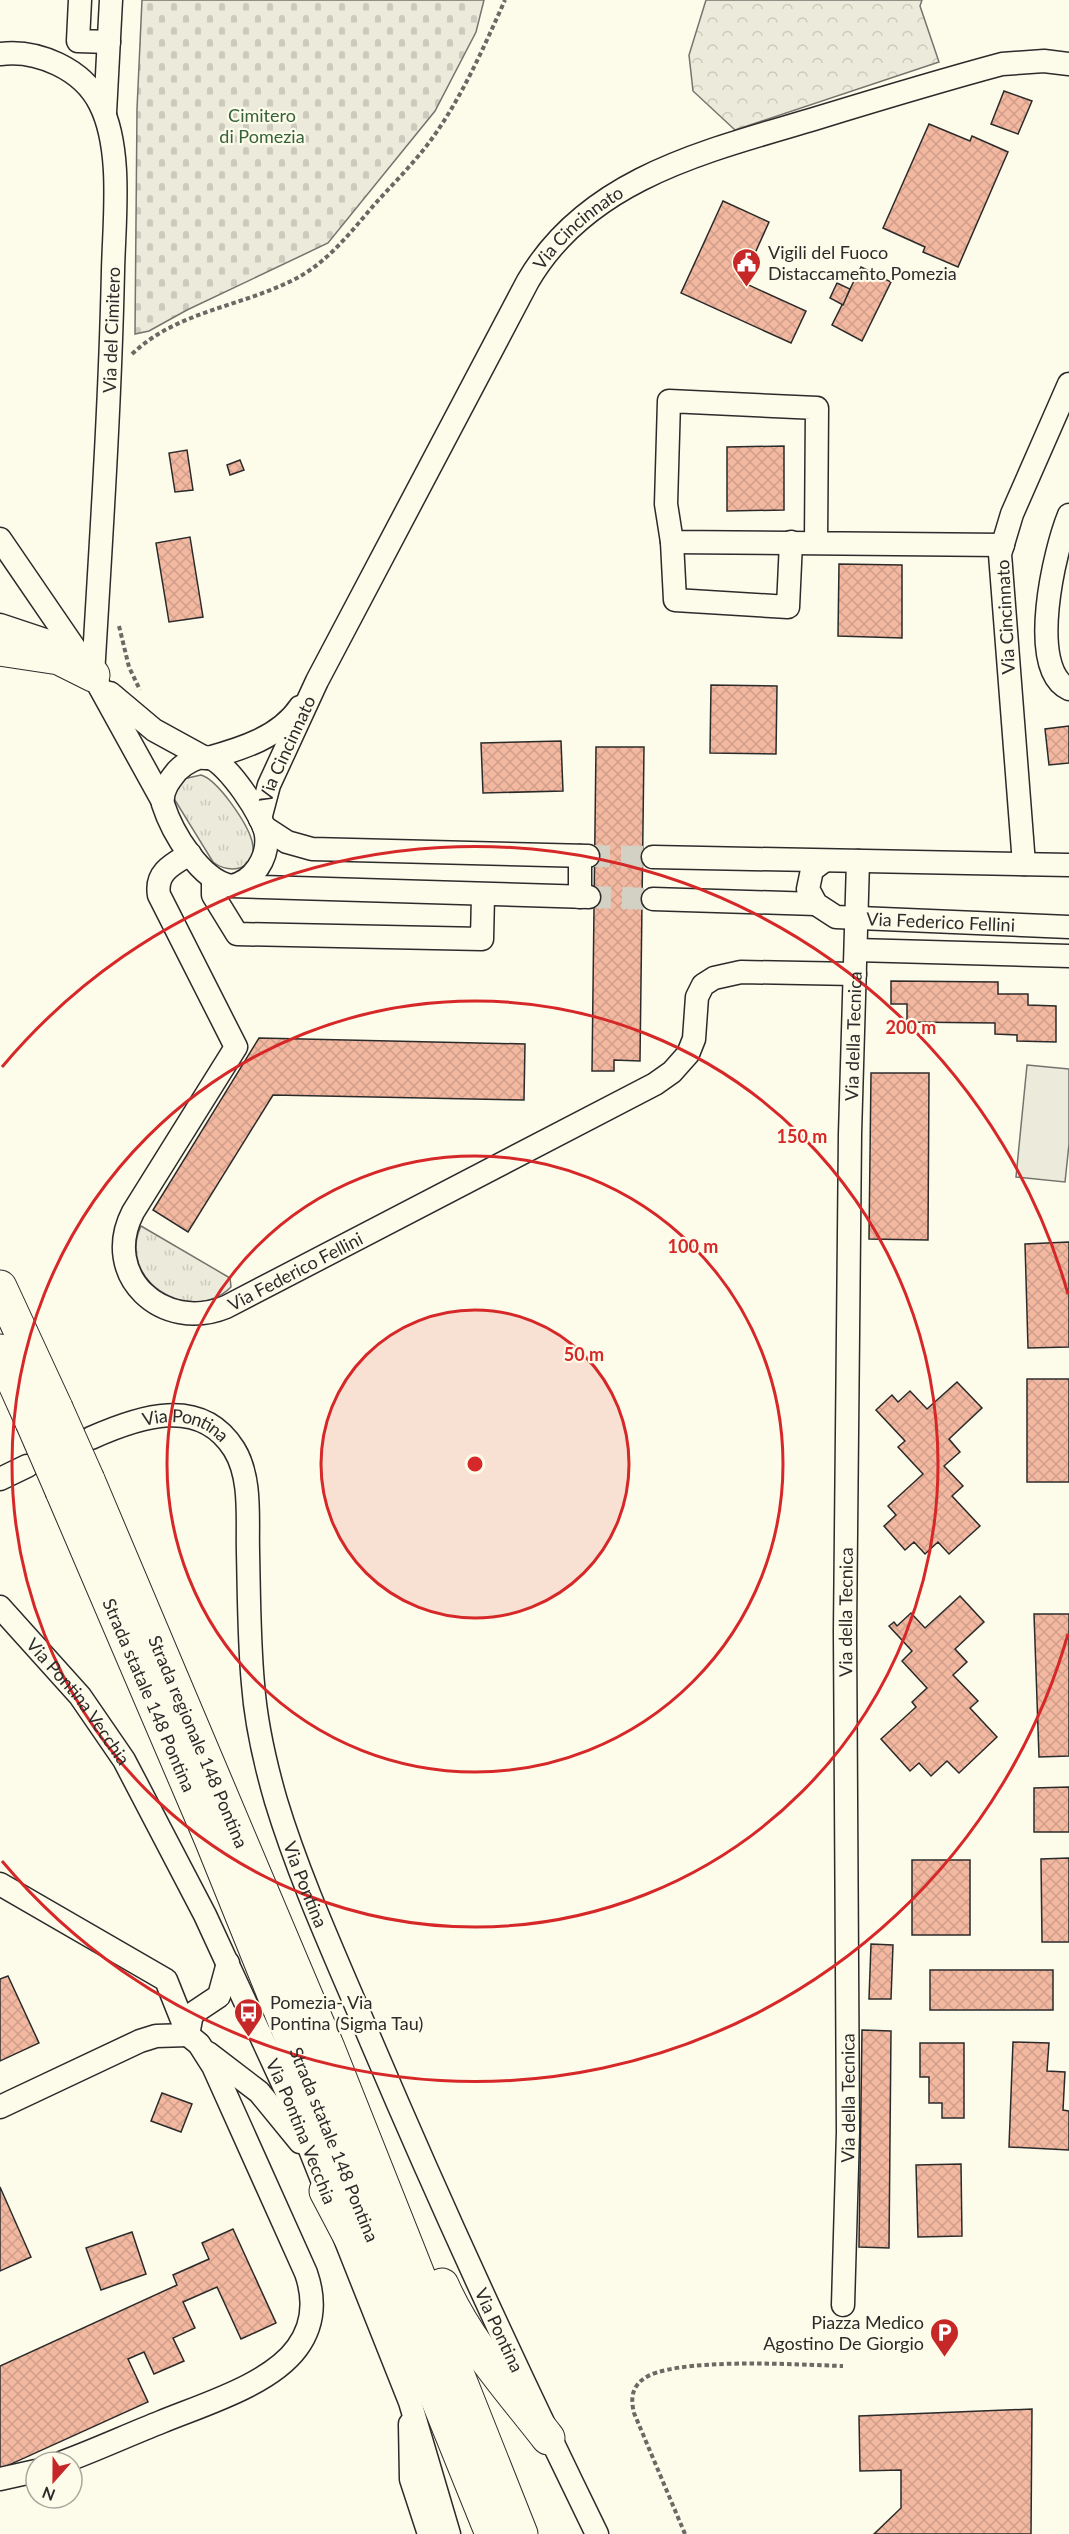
<svg xmlns="http://www.w3.org/2000/svg" width="1069" height="2534" viewBox="0 0 1069 2534" font-family="Lato,sans-serif">
<style>
.grass{fill:url(#grass-tufts);stroke:#74746e;stroke-width:1.5}
.forest{fill:url(#forest-crowns);stroke:#74746e;stroke-width:1.5}
.cemetery{fill:url(#cemetery-stones);stroke:#74746e;stroke-width:1.5}
.pitch{fill:#ecebdb;stroke:#74746e;stroke-width:1.5}
.building{fill:url(#building-cross-hatch);stroke:#2b2b2b;stroke-width:1.5}
.lines{fill:none;stroke-linecap:round;stroke-linejoin:round}
.minor-tunnel{stroke:#d3d1c4;stroke-width:22;stroke-dasharray:22 11;stroke-linecap:butt}
.minor-casing{stroke:#2b2b2b;stroke-width:25}
.highway-casing{stroke:#2b2b2b;stroke-width:35}
.path{stroke:#6a6964;stroke-width:4;stroke-dasharray:4.5 3;stroke-linecap:butt}
.minor{stroke:#fdfbea;stroke-width:22}
.highway{stroke:#fdfbea;stroke-width:33}
.highway-bridge-casing{stroke:#2b2b2b;stroke-width:35;stroke-linecap:butt}
.highway-bridge{stroke:#fdfbea;stroke-width:33}
.ring{fill:none;stroke:#d62828;stroke-width:3}
.labels{text-anchor:middle;dominant-baseline:central;stroke-width:4.5;stroke-linejoin:round;paint-order:stroke}
.park-label{font-size:18px;fill:#34623c;stroke:#fdfbea}
.street-label{font-size:18px;fill:#2b2b2b;stroke:#fdfbea}
.poi-label{font-size:18px;fill:#2b2b2b;stroke:#fdfbea;text-anchor:start}
.centre{fill:#d62828;stroke:#fdfbea;stroke-width:3}
.ring-label{font-size:18px;text-anchor:middle;font-weight:bold;fill:#d62828;stroke:#fdfbea;stroke-width:4.5;stroke-linejoin:round;paint-order:stroke}
</style>
<defs>
<pattern id="grass-tufts" width="24" height="20" patternUnits="userSpaceOnUse" patternTransform="scale(1.5)"><rect width="24" height="20" fill="#ecebdb"/><path d="M3 7l-1-3M5 7V3M7 7l1-3M15 17l-1-3M17 17v-4M19 17l1-3" fill="none" stroke="#cbcabc"/></pattern>
<pattern id="forest-crowns" width="20" height="18" patternUnits="userSpaceOnUse" patternTransform="scale(1.5)"><rect width="20" height="18" fill="#ecebdb"/><path d="M2 6a3 3 0 1 1 6 0M12 15a3 3 0 1 1 6 0" fill="none" stroke="#cbcabc"/></pattern>
<pattern id="cemetery-stones" width="16" height="16" patternUnits="userSpaceOnUse" patternTransform="scale(1.5)"><rect width="16" height="16" fill="#ecebdb"/><path d="M2 7V4a2 2 0 0 1 4 0v3zM10 15v-3a2 2 0 0 1 4 0v3z" fill="#cbcabc"/></pattern>
<pattern id="building-cross-hatch" width="8" height="8" patternUnits="userSpaceOnUse" patternTransform="scale(1.5)"><rect width="8" height="8" fill="#f2b8a0"/><path d="M0 0l8 8M0 8l8-8" fill="none" stroke="#d09e8a"/></pattern>
</defs>
<rect width="100%" height="100%" fill="#fdfbea"/>
<g class="grass">
<path d="M201,775C218,780 247,823 252,841C259,869 231,876 213,862L173,797L183,779Z"/>
<path d="M141,1226L230,1278L231,1287C190,1327 116,1280 141,1226Z"/>
</g>
<polygon class="forest" points="706,0 922,0 920,6 939,62 735,130 693,91 689,55"/>
<polygon class="cemetery" points="142,0 484,0 476,32 435,111 328,243 187,310 149,331 135,334 137,109"/>
<polygon class="pitch" points="1027,1065 1069,1069 1069,1144 1065,1182 1016,1177"/>
<g class="building">
<polygon points="1004,91 1032,101 1018,134 991,124"/>
<polygon points="929,124 970,141 972,136 1008,152 958,267 923,252 925,247 883,228"/>
<polygon points="723,201 769,222 742,282 806,311 791,343 681,293"/>
<polygon points="861,267 891,282 862,341 832,325"/>
<polygon points="837,283 850,289 843,305 830,298"/>
<polygon points="784,446 784,510 727,511 727,447"/>
<polygon points="187,450 193,490 175,492 169,453"/>
<polygon points="240,460 244,470 230,475 227,465"/>
<polygon points="190,537 203,617 169,622 156,543"/>
<polygon points="839,564 902,565 902,638 838,636"/>
<polygon points="711,685 777,686 776,754 710,753"/>
<polygon points="1069,726 1069,763 1049,765 1045,729"/>
<polygon points="561,741 563,791 483,793 481,743"/>
<polygon points="596,747 644,747 640,1061 614,1060 614,1071 592,1071"/>
<polygon points="891,981 998,982 998,994 1028,994 1028,1005 1056,1006 1056,1042 1017,1041 1017,1035 995,1034 995,1023 907,1022 907,1004 891,1004"/>
<polygon points="259,1038 525,1044 524,1100 273,1095 188,1232 153,1210"/>
<polygon points="871,1073 929,1073 928,1240 869,1239"/>
<polygon points="1069,1242 1069,1347 1028,1348 1025,1244"/>
<rect x="1027" y="1379" width="42" height="103"/>
<polygon points="957,1382 982,1408 949,1439 960,1452 944,1466 963,1486 952,1496 980,1526 949,1554 938,1542 925,1554 914,1542 905,1550 884,1526 896,1515 888,1506 923,1474 898,1447 905,1441 876,1410 892,1395 898,1402 910,1391 927,1409"/>
<polygon points="960,1596 984,1622 955,1649 967,1662 953,1675 978,1701 970,1708 997,1737 959,1773 947,1761 931,1776 919,1763 910,1771 881,1739 916,1707 912,1702 927,1688 902,1661 912,1651 889,1626 894,1622 897,1626 911,1613 925,1628"/>
<polygon points="1034,1614 1069,1614 1069,1756 1039,1757"/>
<polygon points="1069,1787 1069,1832 1034,1832 1034,1788"/>
<polygon points="1069,1858 1069,1942 1042,1942 1041,1859"/>
<rect x="912" y="1860" width="58" height="75"/>
<polygon points="871,1944 893,1945 891,1999 869,1999"/>
<rect x="930" y="1970" width="123" height="40"/>
<polygon points="8,1976 39,2043 0,2061 0,1979"/>
<polygon points="862,2030 891,2031 889,2248 859,2247"/>
<polygon points="1013,2042 1049,2043 1047,2071 1065,2072 1063,2110 1069,2111 1069,2150 1009,2147"/>
<polygon points="920,2043 964,2043 964,2118 942,2118 942,2103 929,2103 929,2077 920,2077"/>
<polygon points="162,2093 192,2104 181,2132 151,2121"/>
<polygon points="961,2164 962,2236 918,2237 916,2165"/>
<polygon points="0,2187 31,2257 0,2271"/>
<polygon points="233,2229 276,2323 241,2339 217,2287 183,2302 195,2328 173,2338 184,2361 154,2374 144,2352 128,2359 148,2402 0,2469 0,2366 177,2285 173,2275 209,2259 202,2243"/>
<polygon points="132,2232 146,2274 101,2290 86,2248"/>
<polygon points="1032,2409 1031,2534 874,2534 901,2508 901,2470 860,2471 859,2416"/>
</g>
<g class="lines">
<g class="minor-tunnel">
<polyline points="588,856 653,857"/>
<polyline points="589,897 653,899"/>
</g>
<defs>
<g id="minor">
<polyline points="80,0 78,41 109,42"/>
<path d="M0,54C37,49 83,69 100,104C123,149 114,221 113,271C110,406 101,540 93,675"/>
<polyline points="105,113 111,0"/>
<path d="M1069,515C1055,549 1026,669 1069,689"/>
<polyline points="0,539 93,675 162,800"/>
<polyline points="672,542 675,600 788,607 791,542"/>
<polyline points="816,542 817,408 669,401 666,504 672,542 1003,545"/>
<polyline points="0,625 48,641 69,654"/>
<polyline points="110,693 154,730 205,758"/>
<path d="M208,758C241,749 280,737 300,707"/>
<path id="s1" d="M260,819L269,785L317,681L528,281C588,178 707,151 814,119C876,100 939,81 1002,64L1044,61L1069,64"/>
<polyline points="264,827 287,842 312,849 588,856"/>
<path id="s2" d="M190,854C173,864 155,872 159,895L236,1047L133,1212C100,1276 163,1333 226,1307L655,1084L672,1072L688,1054L694,1039L697,997L703,985L714,978L741,972L855,974"/>
<polyline points="580,856 580,897"/>
<polyline points="653,857 1069,865"/>
<path id="s3" d="M824,861L812,870L808,889L816,904L836,917L1069,927"/>
<polyline points="1024,864 1000,554 1012,514 1069,384"/>
<polyline points="213,880 213,895 237,934 482,939 483,896"/>
<path d="M231,886C253,882 269,858 266,835C264,817 227,763 210,758C198,755 185,763 177,771C169,781 161,791 163,804C172,832 200,880 231,886L589,897"/>
<polyline points="653,899 816,904"/>
<polyline points="856,950 1069,956"/>
<path id="s4" d="M91,1438C138,1417 200,1395 234,1449C252,1478 247,1519 248,1552C249,1596 249,1641 253,1684C256,1724 265,1763 276,1801C301,1883 338,1962 371,2041C442,2208 517,2371 597,2534"/>
<polyline points="0,1479 27,1466"/>
<path id="s5" d="M0,1607L80,1696L124,1760L205,1915L289,2097L332,2205"/>
<path d="M0,1884L166,1980L188,2035L199,2044L213,2066L306,2273C315,2299 314,2325 297,2348C270,2385 202,2405 161,2422C128,2435 96,2450 63,2462"/>
<polyline points="188,2035 192,2014 219,1996 228,1963"/>
<polyline points="208,2053 259,2092 300,2142"/>
<polyline points="0,2107 140,2041 156,2036 188,2035"/>
<polyline points="344,2236 410,2402 449,2534"/>
<path id="s6" d="M843,2305L848,2132L845,1632L850,1134L858,861"/>
<polyline points="410,2424 411,2479 429,2534"/>
<polyline points="0,2479 36,2471"/>
</g>
<g id="highway">
<polyline points="0,649 59,658 93,675"/>
<polyline points="0,1287 56,1408"/>
<polyline points="0,1351 32,1422"/>
<path id="s7" d="M88,1480L328,2048L521,2534"/>
<path id="s8" d="M62,1491L211,1839L492,2534"/>
<polyline points="326,2191 356,2248"/>
<path d="M442,2285C467,2342 510,2389 548,2438"/>
</g>
</defs>
<use href="#minor" class="minor-casing"/>
<use href="#highway" class="highway-casing"/>
<g class="path">
<path d="M132,354C177,311 241,307 295,279C328,262 350,233 374,205C393,184 414,163 431,140C462,97 483,49 505,0"/>
<polyline points="119,626 129,667 140,690"/>
<path d="M685,2534L634,2413C631,2400 631,2389 642,2380C670,2356 803,2365 843,2366"/>
</g>
<use href="#minor" class="minor"/>
<use href="#highway" class="highway"/>
<defs>
<g id="highway-bridge">
<polyline points="56,1408 88,1480"/>
<polyline points="32,1422 62,1491"/>
</g>
</defs>
<use href="#highway-bridge" class="highway-bridge-casing"/>
<use href="#highway-bridge" class="highway-bridge"/>
</g>
<circle cx="475" cy="1464" r="154" fill="#d62828" fill-opacity=".12"/>
<g class="ring">
<circle cx="475" cy="1464" r="154"/>
<circle cx="475" cy="1464" r="308"/>
<circle cx="475" cy="1464" r="463"/>
<path d="M1068 1634A617 617 0 0 1 2 1861M2 1067A617 617 0 0 1 1068 1294"/>
</g>
<defs>
<symbol id="civic-pin" viewBox="-11 -11 22 30"><path d="M0 17L-7.5 6A9.5 9.5 0 1 1 7.5 6Z" fill="#c62828" stroke="#fdfbea"/><path d="M-.6-6.5H3V-4.5H.6V-3L4-1V1h2V6H-6V1h2V-1L-.6-3ZM-1.2 2.5V6h2.4V2.5Z" fill="#fff"/></symbol>
<symbol id="bus-pin" viewBox="-11 -11 22 30"><path d="M0 17L-7.5 6A9.5 9.5 0 1 1 7.5 6Z" fill="#c62828" stroke="#fdfbea"/><path d="M-5-6H5V4H4V6H2V4H-2V6H-4V4H-5ZM-3.5-4V0h7V-4ZM-3.5 1.2v1.5H-2V1.2ZM2 1.2v1.5H3.5V1.2Z" fill="#fff"/></symbol>
<symbol id="parking-pin" viewBox="-11 -11 22 30"><path d="M0 17L-7.5 6A9.5 9.5 0 1 1 7.5 6Z" fill="#c62828" stroke="#fdfbea"/><path d="M-3.5-5.5H1a3.5 3.5 0 0 1 0 7H-1V5.5H-3.5ZM-1-3.4V-.6H.8a1.4 1.4 0 0 0 0-2.8Z" fill="#fff"/></symbol>
</defs>
<g fill-rule="evenodd">
<use href="#civic-pin" x="730" y="246" width="33" height="45"/>
<use href="#bus-pin" x="232" y="1996" width="33" height="45"/>
<use href="#parking-pin" x="928" y="2316" width="33" height="45"/>
</g>
<g class="labels">
<g class="park-label">
<text x="262" y="115">Cimitero<tspan x="262" dy="21">di Pomezia</tspan></text>
</g>
<g class="street-label">
<text stroke="none"><textPath href="#s1" startOffset="676">Via Cincinnato</textPath></text>
<text transform="translate(111 330) rotate(-88)">Via del Cimitero</text>
<text transform="translate(1005 617) rotate(-93)">Via Cincinnato</text>
<text stroke="none"><textPath href="#s1" startOffset="75">Via Cincinnato</textPath></text>
<text stroke="none"><textPath href="#s3" startOffset="180">Via Federico Fellini</textPath></text>
<text stroke="none"><textPath href="#s6" startOffset="1269">Via della Tecnica</textPath></text>
<text stroke="none"><textPath href="#s2" startOffset="675">Via Federico Fellini</textPath></text>
<text stroke="none"><textPath href="#s4" startOffset="100">Via Pontina</textPath></text>
<text stroke="none"><textPath href="#s6" startOffset="693">Via della Tecnica</textPath></text>
<text stroke="none"><textPath href="#s8" startOffset="222">Strada statale 148 Pontina</textPath></text>
<text stroke="none"><textPath href="#s5" startOffset="123">Via Pontina Vecchia</textPath></text>
<text stroke="none"><textPath href="#s7" startOffset="284">Strada regionale 148 Pontina</textPath></text>
<text stroke="none"><textPath href="#s4" startOffset="604">Via Pontina</textPath></text>
<text stroke="none"><textPath href="#s6" startOffset="207">Via della Tecnica</textPath></text>
<text stroke="none"><textPath href="#s5" startOffset="609">Via Pontina Vecchia</textPath></text>
<text stroke="none"><textPath href="#s8" startOffset="708">Strada statale 148 Pontina</textPath></text>
<text stroke="none"><textPath href="#s4" startOffset="1090">Via Pontina</textPath></text>
</g>
<g class="poi-label">
<text x="768" y="252">Vigili del Fuoco<tspan x="768" dy="21">Distaccamento Pomezia</tspan></text>
<text x="270" y="2002">Pomezia- Via<tspan x="270" dy="21">Pontina (Sigma Tau)</tspan></text>
<text x="924" y="2322" text-anchor="end">Piazza Medico<tspan x="924" dy="21">Agostino De Giorgio</tspan></text>
</g>
</g>
<circle cx="475" cy="1464" r="9" class="centre"/>
<g class="ring-label">
<text x="911" y="1034">200 m</text>
<text x="802" y="1143">150 m</text>
<text x="693" y="1253">100 m</text>
<text x="584" y="1361">50 m</text>
</g>
<g transform="translate(54 2480) rotate(201)"><circle r="28" fill="#fdfbea" stroke="#a9a89e" stroke-width="1.5"/>
<path d="M0-4.5L10 22L0 15L-10 22Z" fill="#c62828"/>
<text y="-9" font-size="16" font-weight="bold" text-anchor="middle" fill="#2b2b2b">N</text>
</g>
</svg>
